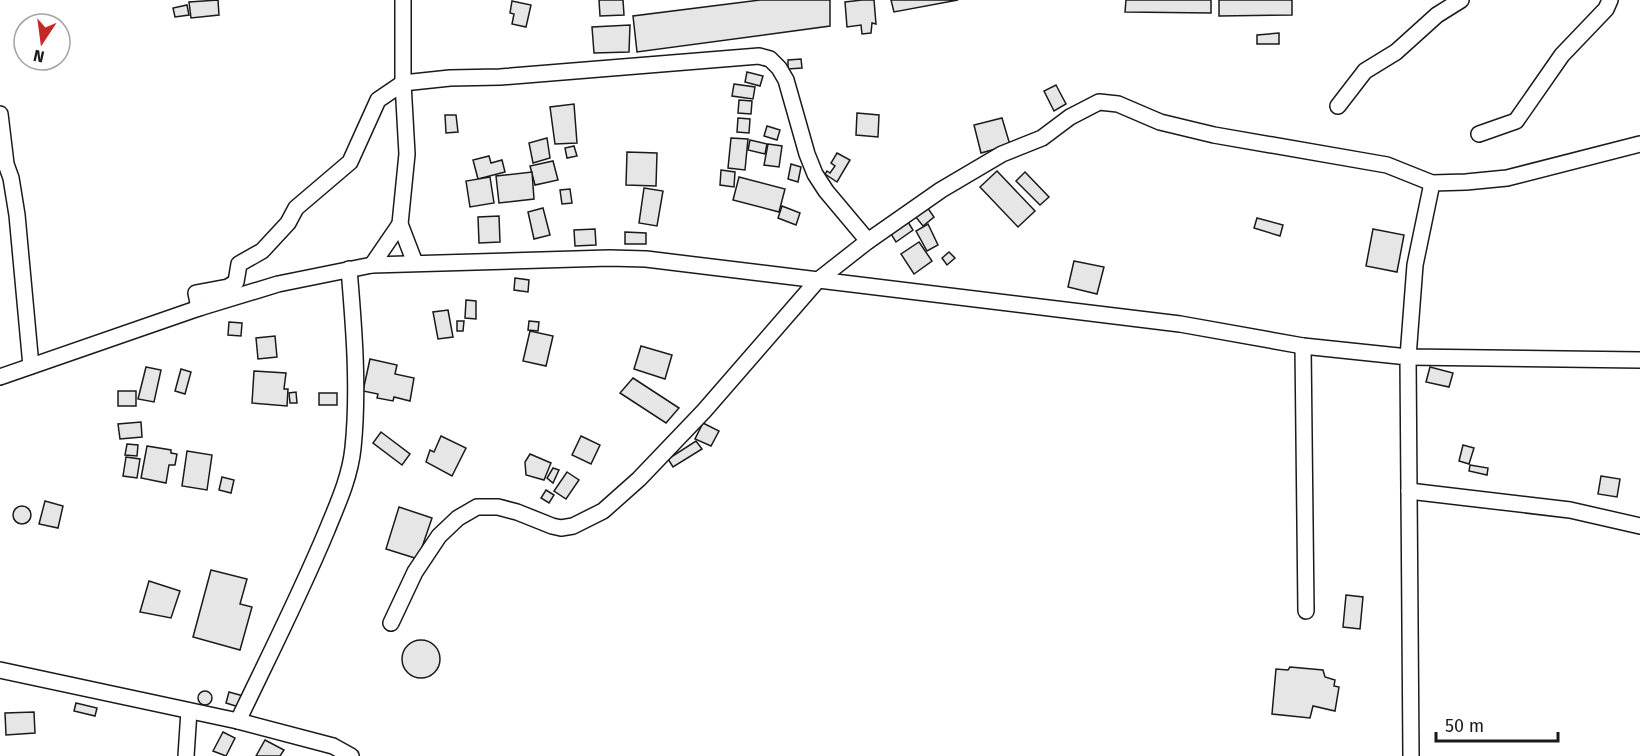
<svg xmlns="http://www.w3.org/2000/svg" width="1640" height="756" viewBox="0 0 1640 756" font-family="'Fira Sans',sans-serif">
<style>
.building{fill:#e6e6e6;stroke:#1a1a1a;stroke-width:1.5}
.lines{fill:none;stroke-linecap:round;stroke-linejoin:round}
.street-casing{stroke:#1a1a1a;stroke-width:18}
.street{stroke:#fff;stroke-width:15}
</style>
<rect width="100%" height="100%" fill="#fff"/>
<g class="building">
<polygon points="218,0 219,15 191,18 189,2"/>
<polygon points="599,0 623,0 624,15 600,16"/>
<polygon points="760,0 830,0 830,26 637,52 633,16"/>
<polygon points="862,0 874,0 876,24 872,23 871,33 862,34 861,25 847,27 845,2"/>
<polygon points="891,0 958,0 894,12"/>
<polygon points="1126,0 1211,0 1211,13 1125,12"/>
<polygon points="1219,0 1292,0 1292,15 1219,16"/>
<polygon points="512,1 531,5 526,27 512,24 514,14 510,13"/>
<polygon points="187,5 189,15 175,17 173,8"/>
<polygon points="630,25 629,52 594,53 592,27"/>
<polygon points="1279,33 1279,44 1257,44 1257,35"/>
<polygon points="801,59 802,68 788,69 788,60"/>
<polygon points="747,72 763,76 760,86 745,82"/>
<polygon points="734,84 755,87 753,99 732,96"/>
<polygon points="1056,85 1066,104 1054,111 1044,91"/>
<polygon points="739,100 752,101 751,114 738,113"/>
<polygon points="574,104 577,143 555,144 550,107"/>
<polygon points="857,113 879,115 878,137 856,135"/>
<polygon points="445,115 456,115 458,132 446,133"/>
<polygon points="738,118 750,119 749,133 737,132"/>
<polygon points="1002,118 1010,145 981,153 974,125"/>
<polygon points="767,126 780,130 777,140 764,136"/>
<polygon points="547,138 550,158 533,163 529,143"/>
<polygon points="731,138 748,139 745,170 728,168"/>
<polygon points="750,140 767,144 765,154 748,150"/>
<polygon points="768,144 782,146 779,167 764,165"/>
<polygon points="574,146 577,156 567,158 565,148"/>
<polygon points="627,152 657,153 656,186 626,185"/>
<polygon points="837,153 850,160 837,182 825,174 827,171 830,173 835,166 831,163"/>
<polygon points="489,156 491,163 502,160 505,172 478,179 473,160"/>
<polygon points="553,161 558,180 535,185 530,166"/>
<polygon points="791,164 801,167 798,182 788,179"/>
<polygon points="721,170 735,172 734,187 720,185"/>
<polygon points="997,171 1035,211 1018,227 980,187"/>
<polygon points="532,172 534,199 499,203 496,176"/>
<polygon points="1025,172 1049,197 1040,205 1016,181"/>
<polygon points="490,177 494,203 470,207 466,181"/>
<polygon points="739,177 785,189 779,212 733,200"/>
<polygon points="644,188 663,191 657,226 639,223"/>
<polygon points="570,189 572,203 562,204 560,190"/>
<polygon points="782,206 800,213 796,225 778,218"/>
<polygon points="927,207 934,217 923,226 915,216"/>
<polygon points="543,208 550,235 534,239 528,212"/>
<polygon points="499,216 500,242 479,243 478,217"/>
<polygon points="1257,218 1283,225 1280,236 1254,228"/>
<polygon points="908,222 913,230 896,242 891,234"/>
<polygon points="928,224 938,245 927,251 916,231"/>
<polygon points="595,229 596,245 575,246 574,230"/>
<polygon points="1373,229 1404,235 1397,272 1366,266"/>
<polygon points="625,232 646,233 646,244 625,244"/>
<polygon points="919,242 932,261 914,274 901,254"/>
<polygon points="949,252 955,258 947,265 942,258"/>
<polygon points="1074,261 1104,267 1097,294 1068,287"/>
<polygon points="515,278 529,280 528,292 514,290"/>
<polygon points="466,300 476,301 476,319 465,318"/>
<polygon points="448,310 453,337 438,339 433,312"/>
<polygon points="457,321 464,321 463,331 457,331"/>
<polygon points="529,321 539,322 538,331 528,330"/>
<polygon points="229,322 242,323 241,336 228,335"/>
<polygon points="530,331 553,336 546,366 523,361"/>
<polygon points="275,336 277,357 258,359 256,338"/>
<polygon points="641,346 672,355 665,379 634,369"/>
<polygon points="370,359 397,365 395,374 414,378 410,401 394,397 393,401 377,398 378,394 363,391"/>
<polygon points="146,367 161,370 154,402 138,399"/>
<polygon points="1430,367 1453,373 1449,387 1426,382"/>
<polygon points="181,369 191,372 185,394 175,391"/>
<polygon points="254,371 286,373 284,389 288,389 287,406 252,403"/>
<polygon points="633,378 679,408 666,423 620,393"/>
<rect x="118" y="391" width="18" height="15"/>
<polygon points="296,392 297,403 290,403 289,393"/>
<rect x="319" y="393" width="18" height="12"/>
<polygon points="141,422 142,437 120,439 118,424"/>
<polygon points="703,423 719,431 711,446 695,439"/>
<polygon points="381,432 410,454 402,465 373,443"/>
<polygon points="441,436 466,448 452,476 426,462 430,450 434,452"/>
<polygon points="581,436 600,445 591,464 572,455"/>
<polygon points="696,441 702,449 673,467 668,459"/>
<polygon points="127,444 138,445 137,456 125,455"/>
<polygon points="1463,445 1474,448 1469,464 1459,461"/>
<polygon points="147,446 171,450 171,453 177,454 175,465 169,465 166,483 141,478"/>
<polygon points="187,451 212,455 207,490 182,486"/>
<polygon points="530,454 551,463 544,480 526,475 525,462"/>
<polygon points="126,457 140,459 137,478 123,476"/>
<polygon points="1470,465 1488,468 1487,475 1469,471"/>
<polygon points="553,468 559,470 553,483 547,478"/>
<polygon points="567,472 579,480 566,499 554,491"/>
<polygon points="1601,476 1620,479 1617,497 1598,494"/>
<polygon points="222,477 234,480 231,493 219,490"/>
<polygon points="546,490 554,495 549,503 541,498"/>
<polygon points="45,501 63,506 58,528 39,524"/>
<circle cx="22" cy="515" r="9"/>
<polygon points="399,507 432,518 418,559 386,549"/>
<polygon points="211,570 247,579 240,604 252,607 240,650 193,637"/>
<polygon points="149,581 180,591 171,618 140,612"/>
<polygon points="1346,595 1363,597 1360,629 1343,627"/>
<circle cx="421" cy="659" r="19"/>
<polygon points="1290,667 1323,670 1325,677 1335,680 1334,686 1339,687 1335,711 1313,706 1310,718 1272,714 1276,669 1288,670"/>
<circle cx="205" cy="698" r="7"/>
<polygon points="229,692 247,697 242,708 226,703"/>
<polygon points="76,703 97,708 95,716 74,711"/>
<polygon points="34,712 35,733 6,735 5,713"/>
<polygon points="223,732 235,738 226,756 213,751"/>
<polygon points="265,740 284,750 280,756 256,756"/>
</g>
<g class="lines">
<defs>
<g id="street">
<polyline points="403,0 403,83 407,154 400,224 415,263"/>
<polyline points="1338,106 1365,71 1396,52 1437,15 1461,0"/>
<polyline points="0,114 6,164 11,178 17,215 31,366"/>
<polyline points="1479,134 1516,121 1562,55 1606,9 1610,0"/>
<polyline points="1432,183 1415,265 1408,357 1640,360"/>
<polyline points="372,265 400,224"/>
<polyline points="199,308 196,293 228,287 236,282 239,264 262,251 288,223 296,208 350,162 378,100 403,83 450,78 500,77 759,56 770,59 779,68 786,80 807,154 815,174 826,191 868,241"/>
<polyline points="1303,346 1306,611"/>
<polyline points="0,377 199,308 278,284 372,265 609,258 646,259 1180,324 1303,346 1408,357 1411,756"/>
<polyline points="1409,491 1570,510 1640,526"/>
<polyline points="391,623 415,572 439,536 458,518 477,507 498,507 517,512 552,526 561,528 573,526 603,511 639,479 704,411 817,281 868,241 941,190 1002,154 1042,138 1070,117 1099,102 1118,104 1160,122 1214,135 1387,165 1432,183 1466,182 1507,178 1640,144"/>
<polyline points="0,670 238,721 333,746 351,756"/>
<path d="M238,721C268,658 300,595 327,530C338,503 350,477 353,448C359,389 354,328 349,269"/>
<polyline points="186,756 189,711"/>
</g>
</defs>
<use href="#street" class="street-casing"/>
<use href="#street" class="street"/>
</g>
<g transform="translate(42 42) rotate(193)"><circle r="28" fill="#ffffff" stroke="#a3a3a3" stroke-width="1.5"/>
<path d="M0-4.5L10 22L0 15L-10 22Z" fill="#c62828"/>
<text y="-9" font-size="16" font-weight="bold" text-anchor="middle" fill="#1a1a1a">N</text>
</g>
<path d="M1436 732v9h122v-9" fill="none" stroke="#1a1a1a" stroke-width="3"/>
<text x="1445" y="732" font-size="18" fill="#1a1a1a" stroke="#ffffff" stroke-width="4.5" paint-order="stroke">50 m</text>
</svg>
